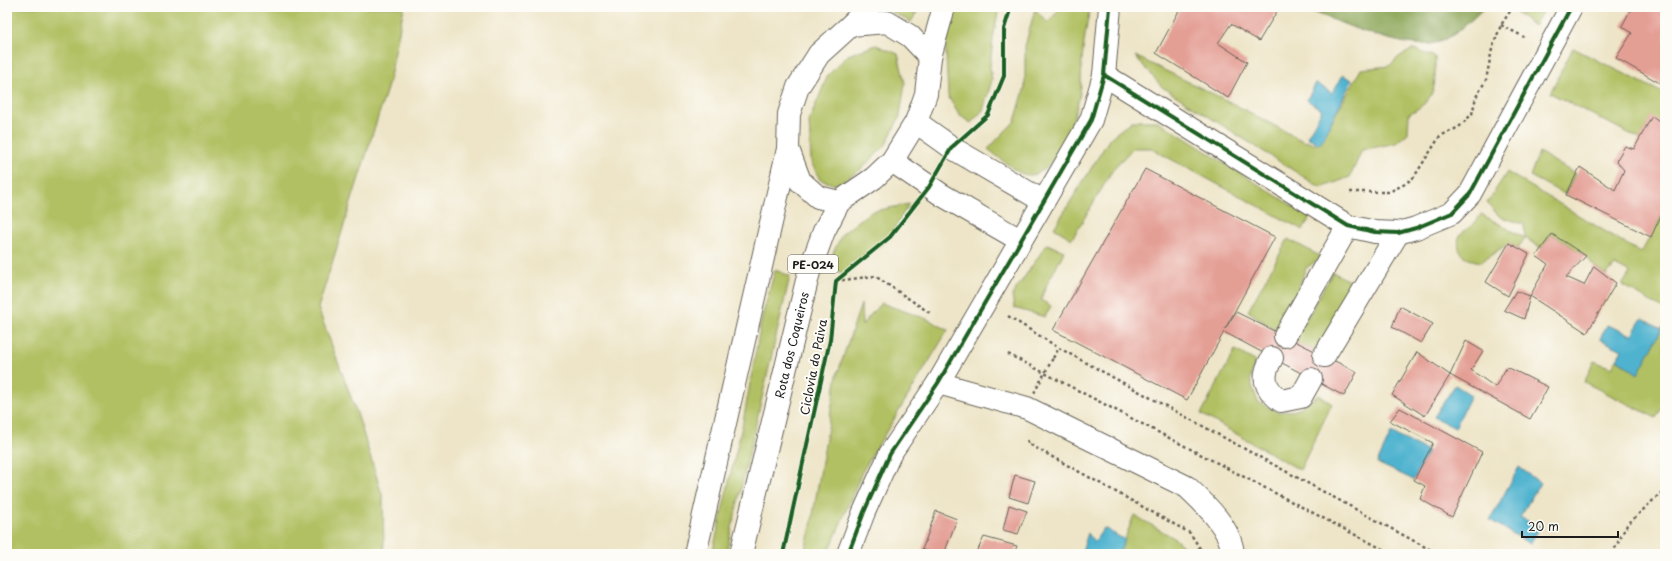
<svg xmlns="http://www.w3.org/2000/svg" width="1672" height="561" viewBox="0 0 1672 561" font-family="'Playpen Sans',sans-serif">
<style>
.green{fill:#b1c062;stroke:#666e3f}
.forest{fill:#8ca658;stroke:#54613a}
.water{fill:#50b3cf;stroke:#366876}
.building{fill:#e49f95}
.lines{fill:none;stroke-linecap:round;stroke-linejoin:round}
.minor-casing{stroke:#666258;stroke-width:24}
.primary-casing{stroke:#666258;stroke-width:24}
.path{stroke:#666258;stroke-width:2.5;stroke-dasharray:3 3;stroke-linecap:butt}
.minor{stroke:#fff;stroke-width:22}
.primary{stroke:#fff;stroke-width:22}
.path-bridge{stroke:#666258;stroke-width:2.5;stroke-dasharray:3 3;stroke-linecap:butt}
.cycleway-casing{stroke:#fdfcf7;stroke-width:6}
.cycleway{stroke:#1b5e20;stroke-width:4}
.labels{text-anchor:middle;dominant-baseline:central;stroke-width:4;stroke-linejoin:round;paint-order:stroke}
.shield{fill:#fdfcf7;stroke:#605f5e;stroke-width:1}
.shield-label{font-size:11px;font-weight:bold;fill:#1c1c1c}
.street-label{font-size:12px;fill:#1c1c1c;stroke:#fdfcf7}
</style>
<rect width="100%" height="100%" fill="#fdfcf7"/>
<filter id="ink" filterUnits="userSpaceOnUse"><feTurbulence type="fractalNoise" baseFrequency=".025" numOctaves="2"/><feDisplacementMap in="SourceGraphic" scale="8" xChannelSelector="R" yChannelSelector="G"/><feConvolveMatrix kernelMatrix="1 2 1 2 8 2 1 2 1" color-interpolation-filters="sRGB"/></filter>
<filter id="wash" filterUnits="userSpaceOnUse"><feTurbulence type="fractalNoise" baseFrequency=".012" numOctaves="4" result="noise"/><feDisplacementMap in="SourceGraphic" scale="16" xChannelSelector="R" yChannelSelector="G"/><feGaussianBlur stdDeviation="0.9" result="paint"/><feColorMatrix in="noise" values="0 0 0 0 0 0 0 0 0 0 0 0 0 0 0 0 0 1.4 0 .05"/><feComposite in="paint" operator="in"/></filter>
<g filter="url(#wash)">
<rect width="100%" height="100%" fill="#eee5c8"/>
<g class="green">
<polygon points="7,7 404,7 389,82 318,308 358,416 383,498 384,554 7,554"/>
<polygon points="894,7 920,7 911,22 891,12"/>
<polygon points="958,7 999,7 993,39 990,67 992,80 983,110 971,123 959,115 948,96 945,33"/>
<path d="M1061,7H1090C1087,25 1083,43 1082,61C1081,73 1082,86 1079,98C1075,119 1053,184 1023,174C1015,172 996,155 988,149L1015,121L1025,87V46L1035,9L1048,23Z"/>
<polygon points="1519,7 1545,7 1534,26 1516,12"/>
<polygon points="876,45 898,54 905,83 900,116 885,146 860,170 837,185 820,180 811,162 809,121 828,75 848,55"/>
<polygon points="1573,48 1665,94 1665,125 1652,117 1640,139 1550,93"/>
<path d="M1414,49L1435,57C1435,87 1438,98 1409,114L1408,133L1396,143L1362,150L1350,177L1321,188L1162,87L1135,56L1232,103L1303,141L1319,144L1361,69L1389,66L1400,56Z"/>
<polygon points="1132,121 1158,121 1310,217 1303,230 1150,148 1133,148 1114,168 1072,239 1054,228 1110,138"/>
<polygon points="1539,152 1575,174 1566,195 1530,176"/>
<path d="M1507,172L1641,253L1661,217L1665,219V310L1622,285L1630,273L1615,265L1606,275L1594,266L1586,256L1552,234L1541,248L1525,238L1518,248L1509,243L1481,262C1464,259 1456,255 1459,235L1475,223L1481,214L1525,238L1524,224L1500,217L1487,203Z"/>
<polygon points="909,204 890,237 844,275 828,264 842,234 870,212"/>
<polygon points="1288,239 1322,257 1306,268 1293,304 1279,333 1248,311"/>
<path d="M1047,244L1064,251C1057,268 1046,282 1041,300L1051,306L1045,317L1014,308L1012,295Z"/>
<polygon points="775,270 790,276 726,554 712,554 743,422 762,317"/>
<polygon points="1333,272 1356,285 1315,351 1294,341"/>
<polygon points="881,303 927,319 948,330 862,472 828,554 804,554 811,526 837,375 861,304 862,325"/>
<polygon points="1665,323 1665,402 1656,418 1584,382 1594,361 1612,368 1617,359 1638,373"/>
<polygon points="1235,350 1255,361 1250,380 1258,402 1278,412 1296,410 1319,395 1332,404 1300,470 1201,414"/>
<polygon points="1134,515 1174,538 1192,554 1119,554"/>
</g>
<path class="forest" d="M1301,7H1480L1483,9C1470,21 1456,36 1439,42C1407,54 1333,19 1301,7Z"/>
<g class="water">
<polygon points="1343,75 1352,80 1320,144 1307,137 1322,110 1307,100 1316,83 1332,93"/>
<polygon points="1642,318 1662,329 1638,374 1617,359 1622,350 1600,339 1607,325 1632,335"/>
<polygon points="1455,385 1471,395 1455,428 1434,417"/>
<polygon points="1391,433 1428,451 1414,480 1377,463"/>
<polygon points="1519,467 1540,483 1520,517 1540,527 1530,544 1490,520"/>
<polygon points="1104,528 1125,540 1119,554 1081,554 1088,533 1094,542"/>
</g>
<g id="blocks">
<g class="building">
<polygon points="1181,7 1279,8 1259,41 1231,24 1218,43 1247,62 1228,98 1156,53"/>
<polygon points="1632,7 1665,7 1665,86 1616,58 1632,33 1622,26"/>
<polygon points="1652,116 1665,125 1665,207 1651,237 1566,195 1580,167 1615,190 1624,170 1616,161 1625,146 1634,149"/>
<polygon points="1145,169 1275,237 1225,329 1236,312 1357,372 1344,396 1224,332 1187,400 1053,330"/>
<polygon points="1552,234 1586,256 1566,277 1584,285 1594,266 1616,283 1587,333 1530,296 1548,264 1536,256"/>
<polygon points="1509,243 1529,254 1508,296 1486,282"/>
<polygon points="1516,291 1530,296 1524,319 1504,310"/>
<polygon points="1400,306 1433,324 1421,343 1392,327"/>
<polygon points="1466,341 1483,351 1471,370 1495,387 1507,367 1548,387 1530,419 1450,375 1425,416 1392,395 1417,352 1450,375"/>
<polygon points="1400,408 1482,452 1452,517 1420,499 1425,486 1414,480 1433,443 1390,421"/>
<polygon points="1015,475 1035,481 1028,503 1009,497"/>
<polygon points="1009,505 1027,511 1018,534 1003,530"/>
<polygon points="936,511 957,519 944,554 922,550"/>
<polygon points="984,537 1017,546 1014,554 976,554"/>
</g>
</g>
</g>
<g filter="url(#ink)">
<use href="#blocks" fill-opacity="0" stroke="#666258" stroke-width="1"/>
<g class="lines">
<defs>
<g id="minor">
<polyline points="1104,75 1348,226 1375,232 1398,233 1416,228 1452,213 1470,194 1571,7"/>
<polyline points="916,122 954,149 1043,201"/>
<polyline points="892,161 942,195 1020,240"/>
<polyline points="1285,336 1348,226"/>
<polyline points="1324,356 1398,233"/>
<path d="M1272,358C1261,377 1264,388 1281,401L1301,397L1311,379"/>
<path d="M938,383L1027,408L1187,487C1205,504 1231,528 1233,554"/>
<polyline points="848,554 864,512 890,454 938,383 1091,120 1104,75 1110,7"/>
</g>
<g id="primary">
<polyline points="851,25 887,22 910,36 930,57"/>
<polyline points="788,149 800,181 818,197 839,202"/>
<polyline points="695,554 788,149 789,114 798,87 819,54 851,25 868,7"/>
<path id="s1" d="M741,554L809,272L824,231L839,202L874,178L892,161L916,122L926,94L930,57L944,7"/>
</g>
</defs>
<use href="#minor" class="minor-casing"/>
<use href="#primary" class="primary-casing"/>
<g class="path">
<polyline points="1501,25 1524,37"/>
<polyline points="1350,192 1389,192 1405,184 1414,177 1440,136 1459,127 1472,114 1476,97 1486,80 1492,49 1501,25 1513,7"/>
<polyline points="836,281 875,276 930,313"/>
<polyline points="1008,316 1059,348 1438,554"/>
<polyline points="1008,354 1392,554"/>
<polyline points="1053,358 1059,348"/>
<polyline points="1027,440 1029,444 1190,533 1201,550"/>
<polyline points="1612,554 1627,525 1665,489"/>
</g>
<use href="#minor" class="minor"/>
<use href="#primary" class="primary"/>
<polyline class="path-bridge" points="1034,393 1053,358"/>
<defs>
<g id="cycleway">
<polyline points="1104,75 1348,226 1375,232 1398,233 1416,228 1452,213 1470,194 1571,7"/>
<polyline points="783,554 830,340 836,281 890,237 929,187 952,147 988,115 1004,76 1004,29 1011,7"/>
<polyline points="848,554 864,512 890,454 938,383 1091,120 1104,75 1110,7"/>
</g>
</defs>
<use href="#cycleway" class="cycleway-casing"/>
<use href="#cycleway" class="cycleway"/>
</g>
</g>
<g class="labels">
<rect class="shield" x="788" y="255" width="50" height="18" rx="3"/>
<g class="shield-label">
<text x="813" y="264">PE-024</text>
</g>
<g class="street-label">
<text stroke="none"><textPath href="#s1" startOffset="215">Rota dos Coqueiros</textPath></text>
<text transform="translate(813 367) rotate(-79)">Ciclovia do Paiva</text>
</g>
</g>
<rect width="1672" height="561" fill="none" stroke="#fdfcf7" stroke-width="24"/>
<path d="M1522 531v6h96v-6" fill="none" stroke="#1c1c1c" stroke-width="2"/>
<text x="1528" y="531" font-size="12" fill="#1c1c1c" stroke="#fdfcf7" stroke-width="3" paint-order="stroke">20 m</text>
</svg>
